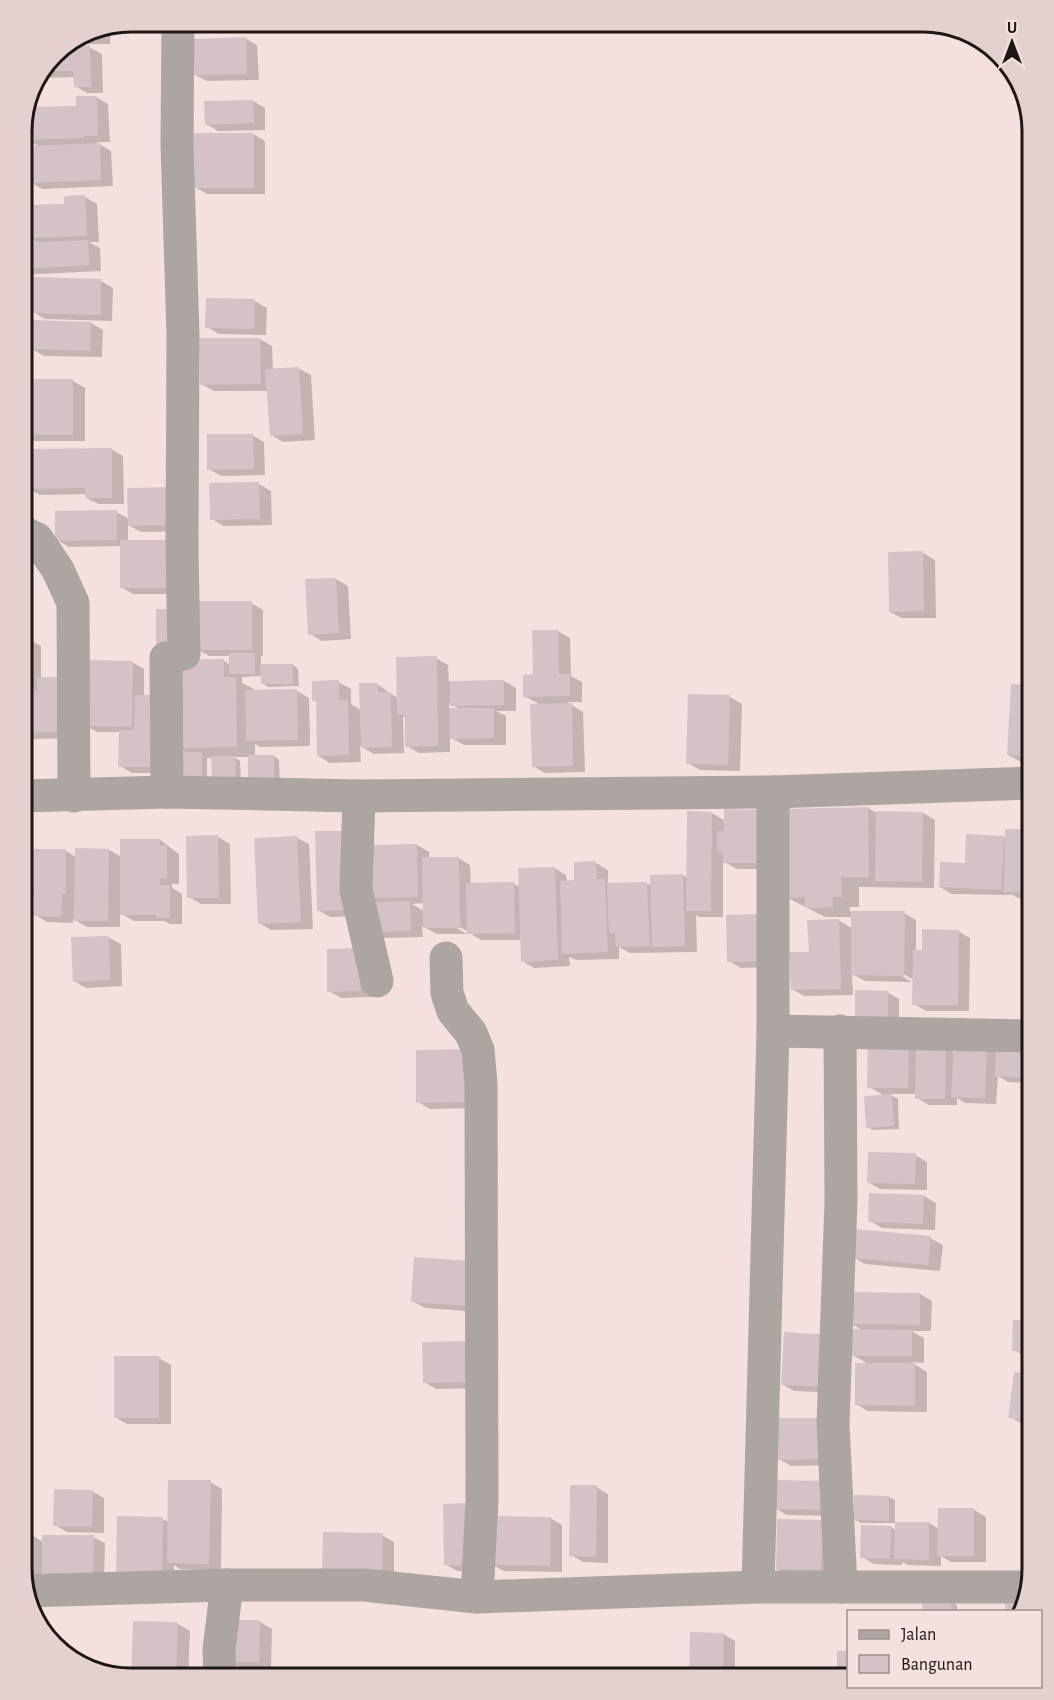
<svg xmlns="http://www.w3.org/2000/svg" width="1054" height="1700" viewBox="0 0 1054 1700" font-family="'Alegreya Sans',sans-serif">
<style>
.shadow{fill:#0003;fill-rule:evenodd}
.building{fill:#d4c2c7}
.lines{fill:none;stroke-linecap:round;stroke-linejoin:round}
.street{stroke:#aca5a2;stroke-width:33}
.rim{fill:none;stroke:#1c1615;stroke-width:3}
</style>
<rect width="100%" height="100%" fill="#f4e0df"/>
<g class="shadow">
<polygon points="111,25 110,44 67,44 89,29"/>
<polygon points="245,38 257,45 259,80 207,81 195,75"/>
<polygon points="89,47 102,54 103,93 87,93 75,86 75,77 42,78 53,53 61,48"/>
<polygon points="96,97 108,104 110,142 96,142 111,151 113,186 42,189 30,182 40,147 26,139 25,116 28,109 77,107"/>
<polygon points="253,101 265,108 265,130 218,131 206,124"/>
<polygon points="253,134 265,141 265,194 207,194 195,187"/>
<polygon points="85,197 97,204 99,242 89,242 100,248 101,271 21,275 21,245 39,244 27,237 66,205"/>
<polygon points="34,278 101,281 113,288 112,321 45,319 33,312"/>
<polygon points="255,301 267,308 266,335 219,334 207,327"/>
<polygon points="91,323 103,330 102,357 44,356 32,349"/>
<polygon points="260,339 272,346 273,370 298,368 311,375 315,440 283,442 271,435 268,391 214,391 201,384"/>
<polygon points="73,381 85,388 85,441 35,441 23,434"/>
<polygon points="252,435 264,442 265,475 221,476 209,469"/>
<polygon points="111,449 123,456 124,504 99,504 86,498 86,494 40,495 27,488"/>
<polygon points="259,484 271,491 272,525 224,526 212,519"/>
<polygon points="129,489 191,531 141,532 128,525 128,541 190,594 133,594 121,587 121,546 69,547 57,540 116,512 129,519"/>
<polygon points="923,553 935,560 936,618 902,618 890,612"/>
<polygon points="336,579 348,586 351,639 322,641 310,634"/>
<path d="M251,603L263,610V656H261V666L293,665L298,669L299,686L268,687L262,683V676L242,677V683L254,689V691H297L309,698L310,746L260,747L255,744V757L274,756L279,760L280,786L249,757H234L240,761L241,783L212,758H207V779L181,773H132L120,766V732H97L84,725L132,662L144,669V696L166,697L224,661L230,665V656H209L197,649ZM178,748L187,753L178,754Z"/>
<polygon points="558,631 570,638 571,676 582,682 582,702 567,702 583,712 585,772 545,773 533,766 541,705 524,696"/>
<polygon points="21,639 28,639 41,646 41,678 77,738 32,739 21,732"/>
<path d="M436,658L448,665L449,682L504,681L516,688V711H496L506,716V745H464L450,737V752L419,753L407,746L405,717L403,716L404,753L374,754L360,746L361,762L330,763L318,756L317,702L314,700L338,682L351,689V704L361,710L377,684L399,699ZM449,703L461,710H449Z"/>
<polygon points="1033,687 1033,762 1021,762 1008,755"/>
<polygon points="730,697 742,704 740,771 700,770 688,763"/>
<polygon points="868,808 878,814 923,813 935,820 934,888 859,887 859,907 850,907 850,912 904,913 916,920 916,952 923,952 958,931 970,938 969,1011 926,1011 914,1004 914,980 898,971 897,973 912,982 865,981 852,974 853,995 804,996 792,989 810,953 838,920 853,929 853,917 825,917 786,897"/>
<path d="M712,813L725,821L777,869H737L723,861V917H699L696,915L697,952L630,953L619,947V959L576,960L569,957L570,966L534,968L522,961L521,940H481L454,923L452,925L467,934H437L422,926L423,937L384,938L366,897L417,845L429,852V859L458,858L470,865L471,884H514L520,887L554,868L566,875L567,882H576L596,863L608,870V883L611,884L646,883L652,886L682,875L688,878ZM424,903V911L412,904Z"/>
<polygon points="1033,831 1033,898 1018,898 1013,895 952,894 940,887 966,864 968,836 1006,838"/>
<polygon points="218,837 230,844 231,904 201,904 189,897"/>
<polygon points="297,838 309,844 313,929 271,930 259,923"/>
<polygon points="361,839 362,916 330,917 318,910"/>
<polygon points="160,840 179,854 179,884 172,884 172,888 182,894 182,924 170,924 164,921 134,921 120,913 120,927 87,927 73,919 73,923 47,922 35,915 35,897 27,892 66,851 76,857 109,850 122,857"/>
<polygon points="772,922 774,967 741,968 729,961"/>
<polygon points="108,937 121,944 122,986 86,988 74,981"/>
<polygon points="371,956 372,997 341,998 329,991"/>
<polygon points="887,992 899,999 899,1026 868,1026"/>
<polygon points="869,1039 946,1048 955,1053 1033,1048 1033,1083 1008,1082 998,1076 996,1104 965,1103 957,1098 957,1105 929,1105 917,1098 917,1094 889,1094 898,1099 899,1129 873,1130 867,1127 885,1096 869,1087"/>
<polygon points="417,1051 477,1108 430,1109 418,1102"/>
<polygon points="915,1155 927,1162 927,1190 880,1189 868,1182"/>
<polygon points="924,1196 936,1203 935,1230 882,1228 870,1221"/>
<polygon points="930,1238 943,1245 940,1271 865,1264 853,1257"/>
<polygon points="415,1259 479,1312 425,1308 412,1301"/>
<polygon points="920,1294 932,1301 931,1331 911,1331 924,1338 924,1363 911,1362 927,1372 927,1412 868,1411 856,1404 869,1364 852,1355 864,1331 850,1323"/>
<polygon points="1033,1321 1033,1357 1026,1357 1014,1350"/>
<polygon points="785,1334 838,1393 794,1391 782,1384"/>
<polygon points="424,1344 488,1388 436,1389 424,1382"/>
<polygon points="115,1358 159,1358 171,1365 171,1424 127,1424 115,1417"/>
<polygon points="1033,1376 1033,1428 1028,1427 1010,1417"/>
<polygon points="779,1420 832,1465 791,1466 779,1459"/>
<polygon points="210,1482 222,1489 221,1570 180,1569 174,1565 174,1580 130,1580 162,1519 169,1522"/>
<polygon points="775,1482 837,1516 787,1515 775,1508"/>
<polygon points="596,1487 608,1494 608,1563 583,1562 571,1555"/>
<polygon points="92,1491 104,1498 104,1533 67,1532 55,1525"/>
<polygon points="856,1497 889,1497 895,1500 895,1523 861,1523 855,1520"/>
<polygon points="444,1505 486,1571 457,1571 445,1564"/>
<polygon points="974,1510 986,1517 986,1562 951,1562 941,1556 941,1566 908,1565 902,1562 902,1565 874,1564 862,1557 891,1527 896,1531 896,1523 929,1523 939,1529"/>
<polygon points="550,1518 562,1525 562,1572 504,1571 491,1564"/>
<polygon points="822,1522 833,1577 790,1576 777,1569"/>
<polygon points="32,1535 43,1542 93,1537 105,1543 104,1580 55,1579 43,1573 43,1577 23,1577 21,1569"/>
<polygon points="382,1535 394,1542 394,1584 335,1583"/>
<polygon points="951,1602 957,1605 957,1612 924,1612"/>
<polygon points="30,1609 46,1618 46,1633 32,1618"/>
<polygon points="135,1622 178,1624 190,1631 188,1679 132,1679"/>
<polygon points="260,1622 272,1629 271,1668 241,1668 229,1661"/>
<polygon points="723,1634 735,1641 735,1679 698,1679 691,1675"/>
</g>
<g class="building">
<polygon points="99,27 99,38 76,38 89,29"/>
<polygon points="246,37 247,74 194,75 192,39"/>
<polygon points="90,45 91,87 74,87 73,71 45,71 53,53 64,46"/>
<polygon points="76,96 97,96 98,136 84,136 84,138 24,140 24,119 29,107 76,106"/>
<polygon points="253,100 254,123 205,125 204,101"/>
<rect x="193" y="133" width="61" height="55"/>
<polygon points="100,143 101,180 28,183 26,146"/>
<polygon points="85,195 87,236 25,238 24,205 64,204 64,196"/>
<polygon points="88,240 89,265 21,269 21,243"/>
<polygon points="33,277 101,279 101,315 31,313"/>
<polygon points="206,298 255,299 254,329 205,328"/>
<polygon points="31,320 91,322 90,351 30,349"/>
<polygon points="199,338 260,338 261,384 200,385"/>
<polygon points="299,367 303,434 270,436 265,369"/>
<rect x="22" y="379" width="51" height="56"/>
<polygon points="207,434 253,434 254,469 207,470"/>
<polygon points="112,448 112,498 85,498 85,488 26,489 25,449"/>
<polygon points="259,482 260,519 210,520 209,483"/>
<polygon points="178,487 179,525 128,526 127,488"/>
<polygon points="117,510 117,540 55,541 55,511"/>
<rect x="120" y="540" width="58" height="48"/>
<polygon points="923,551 924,611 889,612 888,552"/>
<polygon points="336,578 339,633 308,635 305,579"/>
<rect x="195" y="601" width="57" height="49"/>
<rect x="156" y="609" width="24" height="39"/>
<polygon points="532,630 558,630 559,674 570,674 570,696 523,697 523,675 533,674"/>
<rect x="21" y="638" width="8" height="47"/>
<rect x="229" y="653" width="26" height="21"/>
<polygon points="437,656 438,746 405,747 405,715 397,715 396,657"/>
<polygon points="224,659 224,677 236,677 237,747 175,748 173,660"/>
<polygon points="84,660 133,661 132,727 83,726"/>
<polygon points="260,664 293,664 293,684 261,684"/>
<polygon points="37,677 62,677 65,732 21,733 21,691 37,691"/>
<polygon points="339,680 339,700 348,700 349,755 317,756 316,701 312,701 312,681"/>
<polygon points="504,680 504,705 450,706 450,681"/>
<polygon points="359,683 378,683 378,692 391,692 392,747 361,748"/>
<polygon points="1011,684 1033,685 1033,757 1007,755"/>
<polygon points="297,689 298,740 246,741 245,690"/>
<polygon points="688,694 730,695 728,765 686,764"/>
<polygon points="135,695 167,695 166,767 118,767 119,730 134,730"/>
<polygon points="572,703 573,766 532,767 530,704"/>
<polygon points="449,708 494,708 494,738 450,739"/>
<rect x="179" y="752" width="23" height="25"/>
<polygon points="248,755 274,755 274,783 248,784"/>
<polygon points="211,756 235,756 236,781 212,781"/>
<polygon points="868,807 869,877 841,877 842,897 832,897 833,907 805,908 805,897 785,898 783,809"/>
<polygon points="724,809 766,810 765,863 723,863 723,852 717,852 717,831 724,831"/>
<polygon points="687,811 712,812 711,911 686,911"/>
<polygon points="876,811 923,812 922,882 875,881"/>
<polygon points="1005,829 1033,829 1033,892 1004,892"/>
<polygon points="315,831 349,831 351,910 317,911"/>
<polygon points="966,834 1004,836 1001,890 939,887 940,862 965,863"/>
<polygon points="218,835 219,898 187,898 186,836"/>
<polygon points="297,836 301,922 258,924 254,838"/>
<polygon points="120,839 160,839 160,845 167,845 167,878 160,878 160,885 170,885 170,918 156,918 156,915 120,915"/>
<polygon points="417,844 418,897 365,898 364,845"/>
<polygon points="75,848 109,849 108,921 74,921"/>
<polygon points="26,849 66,849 66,894 62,894 61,917 33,916 34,893 26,893"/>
<polygon points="422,857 459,857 460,928 423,928"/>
<polygon points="596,861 597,879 605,879 608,952 562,954 560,881 574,880 574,862"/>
<polygon points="555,867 558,960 521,962 518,868"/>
<polygon points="683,874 685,946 652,947 650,875"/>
<polygon points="514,882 515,933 467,934 466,883"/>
<polygon points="647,882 650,946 616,947 615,933 609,933 607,883"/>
<polygon points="410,901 411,931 370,932 370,902"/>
<polygon points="851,911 905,911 904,976 851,975"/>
<polygon points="760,914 762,961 727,962 726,915"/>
<polygon points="839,919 841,989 791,990 789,952 809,952 807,920"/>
<polygon points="922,929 959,930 958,1005 912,1005 913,950 922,950"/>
<polygon points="109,936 110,980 73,982 71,937"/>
<polygon points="359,948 360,991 327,992 327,949"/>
<polygon points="855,990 888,991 888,1020 855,1020"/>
<polygon points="868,1038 909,1038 908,1088 867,1088"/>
<polygon points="954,1041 987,1042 985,1098 951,1097"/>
<polygon points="996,1043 1029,1044 1028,1078 995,1076"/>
<polygon points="916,1046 946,1046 945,1099 915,1099"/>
<polygon points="465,1049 466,1102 416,1103 416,1050"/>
<polygon points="892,1094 894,1126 866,1128 864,1096"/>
<polygon points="868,1152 916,1153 915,1184 867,1183"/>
<polygon points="869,1193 924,1195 923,1224 868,1222"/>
<polygon points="854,1229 931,1236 928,1265 851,1258"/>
<polygon points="414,1257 470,1261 467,1306 411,1302"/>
<polygon points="1024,1281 1033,1281 1033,1311 1023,1311"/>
<polygon points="849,1292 920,1293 920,1325 849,1324"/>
<polygon points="1013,1320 1033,1320 1033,1351 1012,1351"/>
<polygon points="851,1329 912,1330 912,1356 850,1356"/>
<polygon points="784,1332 830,1335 827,1387 781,1385"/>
<polygon points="476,1341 476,1382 423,1383 422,1342"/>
<rect x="114" y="1356" width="45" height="62"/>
<polygon points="855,1363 915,1363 915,1406 855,1405"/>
<polygon points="1014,1372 1033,1374 1033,1421 1008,1418"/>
<polygon points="777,1418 820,1418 821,1459 778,1460"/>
<polygon points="168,1480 211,1480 209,1564 167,1563"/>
<polygon points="773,1480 826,1481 826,1510 773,1509"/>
<polygon points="570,1485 597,1485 596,1557 569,1556"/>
<polygon points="54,1489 93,1490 92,1527 53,1526"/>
<polygon points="854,1495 889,1496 889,1521 854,1520"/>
<polygon points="474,1503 475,1565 444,1565 443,1504"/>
<polygon points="938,1508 974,1508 974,1556 937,1556"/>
<polygon points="117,1516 163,1517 162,1574 116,1574"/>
<polygon points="491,1516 551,1517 550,1566 490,1565"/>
<polygon points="777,1519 823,1520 821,1571 776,1569"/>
<polygon points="895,1522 929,1522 929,1560 894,1559"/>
<polygon points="861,1525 891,1526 890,1559 860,1558"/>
<polygon points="323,1532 383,1533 382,1578 322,1577"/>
<polygon points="21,1533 32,1534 31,1571 21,1571"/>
<polygon points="42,1535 94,1535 93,1574 42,1573"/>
<polygon points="1005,1593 1026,1593 1020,1612 1005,1612"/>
<polygon points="922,1600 951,1600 952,1612 922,1612"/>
<polygon points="228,1620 260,1620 259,1662 228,1662"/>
<polygon points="133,1621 178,1622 176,1679 131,1679"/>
<polygon points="690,1632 724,1633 723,1676 689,1676"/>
<rect x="837" y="1651" width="11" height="28"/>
</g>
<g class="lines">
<g class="street">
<polyline points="21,531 37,539 58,570 73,603 74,796"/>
<polyline points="167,792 166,658 184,654 182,548 183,335 177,144 178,21"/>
<polyline points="21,796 167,792 359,796 773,792 1033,783"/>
<polyline points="359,796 356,890 377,981"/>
<polyline points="446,958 447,993 453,1011 471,1033 478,1050 481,1084 482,1500 477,1597"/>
<polyline points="773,1031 1033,1036"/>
<polyline points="840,1031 841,1201 833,1424 841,1587"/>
<polyline points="758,1587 773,1031 773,792"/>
<polyline points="26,1591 227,1585 364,1585 477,1597 758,1587 1028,1587"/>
<polyline points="220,1679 219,1649 227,1585"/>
</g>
</g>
<path d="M0 0H1054V1700H0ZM131 32H923A99 99 0 0 1 1022 131V1569A99 99 0 0 1 923 1668H131A99 99 0 0 1 32 1569V131A99 99 0 0 1 131 32Z" fill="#e3d0cf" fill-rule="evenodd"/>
<path class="rim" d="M131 32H923A99 99 0 0 1 1022 131V1569A99 99 0 0 1 923 1668H131A99 99 0 0 1 32 1569V131A99 99 0 0 1 131 32Z"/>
<rect x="847" y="1610" width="195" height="78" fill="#f4e0df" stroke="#9e8f8e" stroke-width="1.5"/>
<rect x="859" y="1630" width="30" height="9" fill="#aca5a2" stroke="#9e8f8e" stroke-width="1.5"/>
<text x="901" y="1640" font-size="18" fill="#1c1615">Jalan</text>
<rect x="859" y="1655" width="30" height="18" fill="#d4c2c7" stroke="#9e8f8e" stroke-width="1.5"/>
<text x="901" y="1670" font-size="18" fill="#1c1615">Bangunan</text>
<g transform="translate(1012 42)" stroke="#f4e0df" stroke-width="4.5" paint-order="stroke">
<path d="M0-4.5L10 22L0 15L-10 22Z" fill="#1c1615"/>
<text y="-9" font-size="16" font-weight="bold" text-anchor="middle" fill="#1c1615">U</text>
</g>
</svg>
